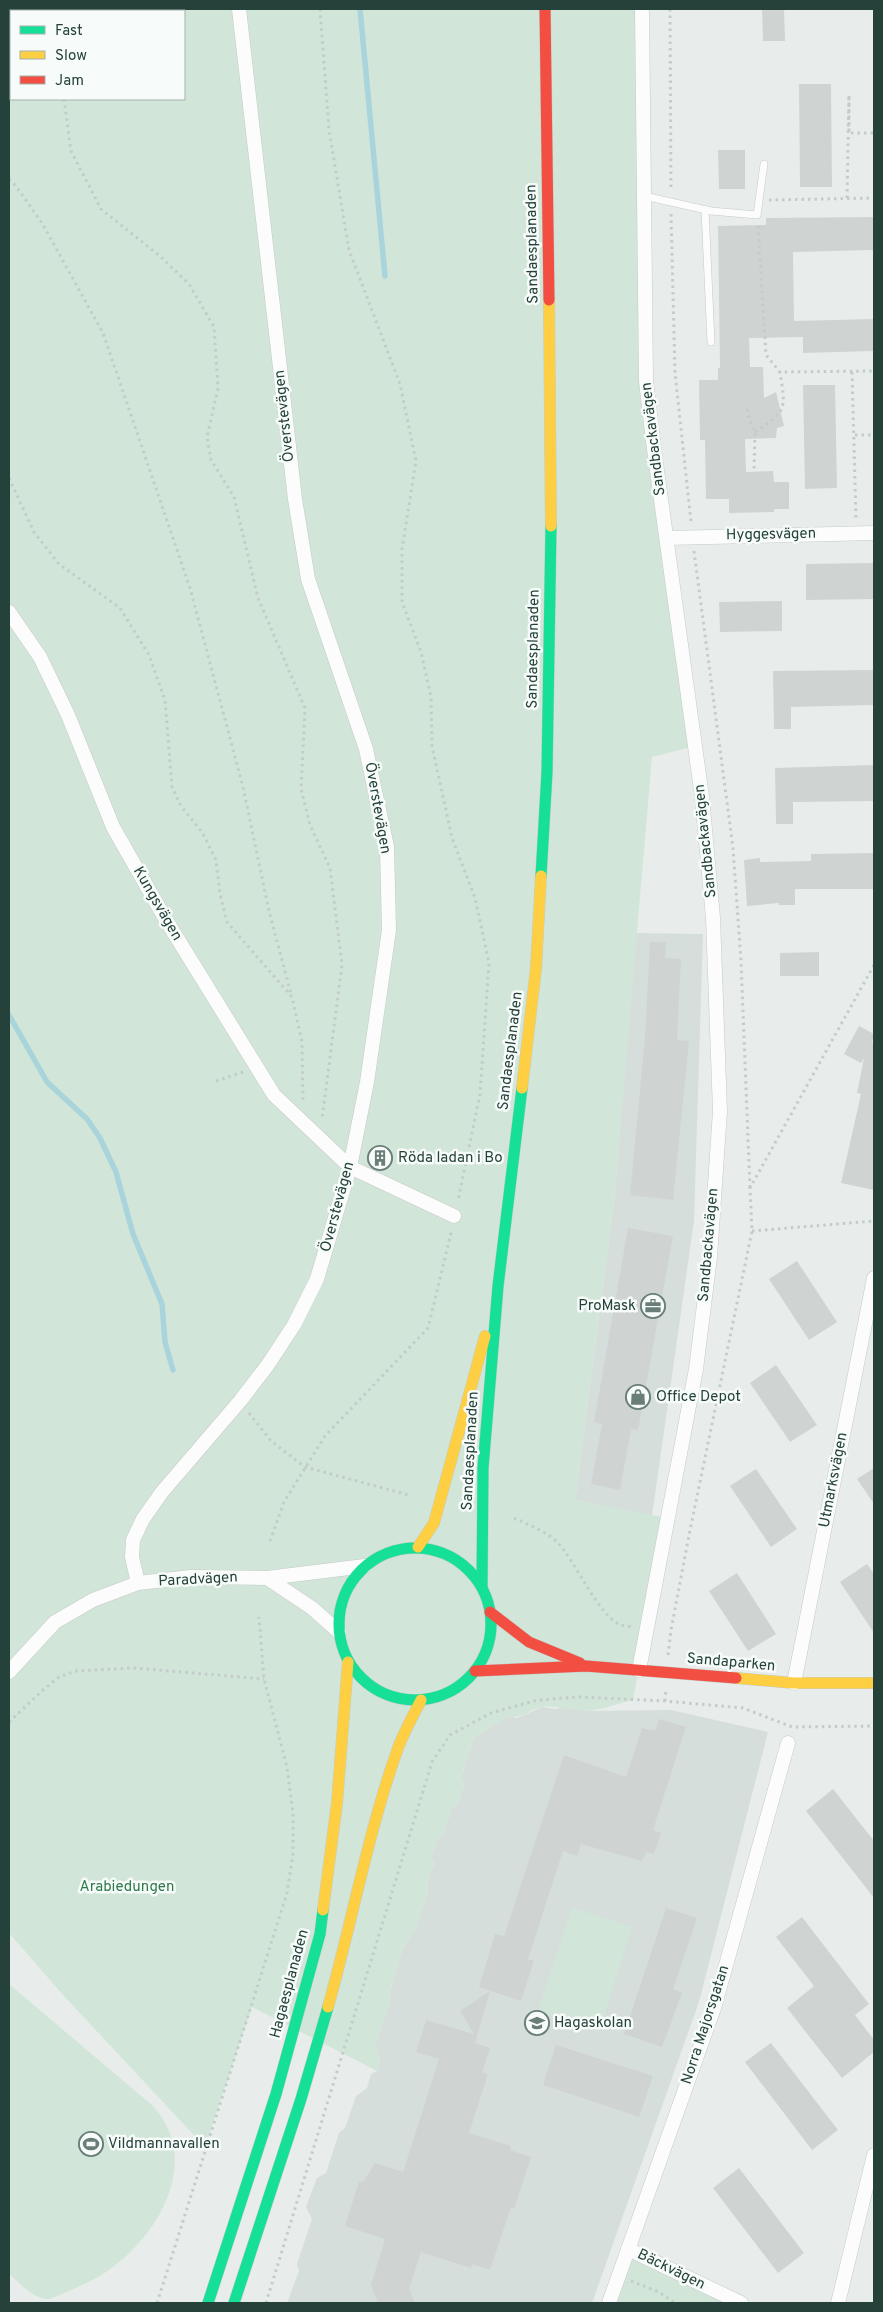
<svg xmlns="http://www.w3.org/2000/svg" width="883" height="2312" viewBox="0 0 883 2312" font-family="Overpass,sans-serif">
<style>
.built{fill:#d6dedb}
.green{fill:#d1e6d8;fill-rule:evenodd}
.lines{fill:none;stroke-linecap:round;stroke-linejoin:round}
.stream{stroke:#a9d4db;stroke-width:5.5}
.building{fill:#cfd4d2}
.lane-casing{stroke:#c5cac8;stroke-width:8}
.street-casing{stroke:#c5cac8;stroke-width:15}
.fast-casing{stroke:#c3cbc8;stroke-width:12}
.slow-casing{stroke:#c3cbc8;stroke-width:12}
.jam-casing{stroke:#c3cbc8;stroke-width:12}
.path{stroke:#c3ccca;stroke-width:3;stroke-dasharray:2.5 4;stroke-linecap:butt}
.lane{stroke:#fcfcfc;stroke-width:7}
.street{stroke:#fcfcfc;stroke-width:14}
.fast{stroke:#16e098;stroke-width:11}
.slow{stroke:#ffcf43;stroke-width:11}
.jam{stroke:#f24e42;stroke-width:11}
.labels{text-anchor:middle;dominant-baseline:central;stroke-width:5;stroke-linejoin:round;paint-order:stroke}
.street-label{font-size:15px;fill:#24423a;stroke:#f7fbf9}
.poi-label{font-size:15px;fill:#24423a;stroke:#f7fbf9;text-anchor:start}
.park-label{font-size:15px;fill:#2d7a4b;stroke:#f7fbf9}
</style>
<rect width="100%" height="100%" fill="#e8edeb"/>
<g class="built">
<polygon points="636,933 703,934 694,1221 652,1516 575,1500 614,1201"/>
<polygon points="542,1707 556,1709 562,1707 588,1711 671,1710 768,1732 699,2002 592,2303 287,2303 299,2271 297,2264 312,2219 306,2207 317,2178 326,2173 339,2133 345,2128 356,2096 367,2088 371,2074 377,2071 380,2058 375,2045 391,1999 389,1993 403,1948 415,1930 428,1891 427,1884 434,1864 431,1857 438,1837 443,1834 452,1808 458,1803 464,1784 461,1777 474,1737 509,1716 517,1718"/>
</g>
<g class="green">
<path d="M9,9H642L646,382L695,746L652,757L614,1201L575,1500L667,1518L633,1700C619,1703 602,1710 588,1711C575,1711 555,1705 542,1707C529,1709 522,1720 509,1716L474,1737L461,1777L464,1784L458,1803L452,1808L443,1834L438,1837L431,1857L434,1864L427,1884L428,1891L415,1931L403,1948L389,1993L391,1999L375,2045L380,2058L377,2071L252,2007L205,2147L63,1995L9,1933ZM11,11H184V99H11Z"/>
<polygon points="572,1908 632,1927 599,2031 538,2012"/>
<path d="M9,1984L153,2106C203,2161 158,2237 106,2272C89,2283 69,2291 50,2299C34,2300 21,2284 9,2274Z"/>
<polygon points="628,2249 741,2303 609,2303"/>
</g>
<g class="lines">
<g class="stream">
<polyline points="360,9 385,276"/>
<polyline points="9,1015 47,1082 87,1119 100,1138 116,1172 133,1234 162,1304 165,1342 173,1370"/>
</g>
</g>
<g class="building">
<polygon points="762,9 784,9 785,41 763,41"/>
<polygon points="799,84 831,84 832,187 800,187"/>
<polygon points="718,150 745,150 745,189 719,189"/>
<polygon points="874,217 874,250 793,252 794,321 874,319 874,351 803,353 803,337 749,338 750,367 763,367 764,398 776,392 784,426 777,428 776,438 745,439 746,472 773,471 774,482 789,482 789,509 774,509 774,512 729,513 729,499 706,499 705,440 700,440 699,380 718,380 718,368 720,368 718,226 766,225 766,218"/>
<polygon points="803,385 835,385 837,488 805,489"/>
<polygon points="874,563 874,599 806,600 806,564"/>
<polygon points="782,601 782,631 720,632 719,602"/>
<polygon points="874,670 874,705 791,707 791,729 774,729 773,671"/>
<polygon points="874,765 874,801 793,802 793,824 776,824 775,768"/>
<polygon points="874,853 874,889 795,889 795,905 779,905 779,903 747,906 744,860 760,858 760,862 811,861 811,854"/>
<polygon points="650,942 666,942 665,958 681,959 677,1040 689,1041 673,1200 630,1195 645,1037"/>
<polygon points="819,952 819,976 780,976 780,953"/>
<polygon points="859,1026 874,1034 872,1043 874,1043 874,1190 841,1183 861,1094 857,1093 864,1058 861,1063 844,1054"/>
<polygon points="388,1149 389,1166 371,1167 370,1150"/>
<polygon points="628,1228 673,1236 638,1430 631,1429 620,1490 591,1484 602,1424 594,1422"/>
<polygon points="797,1261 837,1322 809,1340 769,1279"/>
<polygon points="776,1365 817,1425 790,1442 750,1383"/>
<polygon points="874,1468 874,1504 857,1479"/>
<polygon points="756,1469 797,1529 771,1547 730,1486"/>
<polygon points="867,1564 874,1574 874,1633 840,1582"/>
<polygon points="737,1573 776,1634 748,1651 709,1591"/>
<polygon points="659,1719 686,1727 653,1830 661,1833 654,1854 646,1852 642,1861 581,1844 577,1856 563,1851 528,1959 534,1961 521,2001 479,1987 495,1934 504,1936 564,1755 626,1777 642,1728 655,1731"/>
<polygon points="833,1789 874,1841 874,1898 806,1811"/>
<polygon points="666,1908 697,1918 673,1989 682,1993 662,2047 624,2034"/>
<polygon points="802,1917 869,2004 855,2015 874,2040 874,2052 842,2078 787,2008 814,1986 776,1937"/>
<polygon points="490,1991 475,2043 490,2048 482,2072 488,2074 469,2133 511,2146 510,2150 531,2157 514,2209 511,2207 490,2270 472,2264 471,2268 421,2252 409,2289 415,2303 378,2303 371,2285 385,2239 345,2226 359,2181 363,2182 375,2163 403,2172 439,2059 416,2052 426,2020 474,2034 460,2011"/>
<polygon points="771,2043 838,2130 812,2150 745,2062"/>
<polygon points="556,2045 653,2076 639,2117 543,2085"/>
<polygon points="739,2168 804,2253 778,2273 713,2188"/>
</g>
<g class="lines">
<defs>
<g id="lane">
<polyline points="644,196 711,211 757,215 764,164"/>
<polyline points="705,210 711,342"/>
</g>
<g id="street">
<polyline points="667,538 874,533"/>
<polyline points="9,612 40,657 68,715 113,827 166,920 274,1095 350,1167 454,1216"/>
<polyline points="267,1578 312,1608 339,1632"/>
<polyline points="138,1583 132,1557 133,1540 143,1519 162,1492 240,1401 267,1366 294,1325 317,1279 350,1167 367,1082 389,930 387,847 366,749 308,579 295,499 239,9"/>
<polyline points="639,1670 696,1369 710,1257 720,1111 713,918 702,797 654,449 646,381 642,9"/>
<polyline points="9,1672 55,1622 93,1600 138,1583 191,1577 267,1578 365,1566"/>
<polyline points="794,1683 874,1278"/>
<polyline points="628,2249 741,2303"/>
<polyline points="609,2303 714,2008 788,1743"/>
<polyline points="838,2303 874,2155"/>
</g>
<g id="fast">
<polyline points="541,876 547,772 551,526"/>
<circle cx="415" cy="1624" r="76"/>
<polyline points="482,1587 483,1468 498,1286 522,1088"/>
<polyline points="208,2303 276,2094 320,1934 323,1910"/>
<polyline points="234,2303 301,2099 328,2007"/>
</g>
<g id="slow">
<polyline points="549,300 551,526"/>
<polyline points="522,1088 536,968 541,876"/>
<polyline points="418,1547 434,1523 485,1336"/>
<polyline points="736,1678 794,1683 874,1683"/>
<polyline points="323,1910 337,1803 348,1662"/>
<path d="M328,2007C352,1922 368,1832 398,1748C404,1732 413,1716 421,1700"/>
</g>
<g id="jam">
<polyline points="545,9 549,300"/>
<polyline points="490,1612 529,1642 580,1663"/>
<polyline points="475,1671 586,1666 736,1678"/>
</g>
</defs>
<use href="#lane" class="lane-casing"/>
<use href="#street" class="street-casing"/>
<use href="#fast" class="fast-casing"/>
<use href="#slow" class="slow-casing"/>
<use href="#jam" class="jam-casing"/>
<g class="path">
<polyline points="320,9 329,130 349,250 400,384 416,461 402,549 402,602 421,652 431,697 432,746 452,838 475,898 489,963 480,1094 458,1201"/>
<polyline points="670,9 671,191"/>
<polyline points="76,11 77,9"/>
<polyline points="64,99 71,151 101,209 161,257 189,284 214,327 218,388 207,437 211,460 234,497 258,598 305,708 301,789 310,825 330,868 342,965 322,1119"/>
<polyline points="9,179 16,186 42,223 103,333 190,588 243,787 269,911 291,994"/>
<polyline points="847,198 849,95 849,133 874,133"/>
<polyline points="769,200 874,198"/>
<polyline points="671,214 675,373 691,522"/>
<polyline points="758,226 766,355 780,372 874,371"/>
<polyline points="852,372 856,518"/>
<polyline points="747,409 749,419 755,432 754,471"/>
<path d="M755,432C787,411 786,409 780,372"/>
<polyline points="855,435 874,435"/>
<polyline points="9,478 34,532 59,564 120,608 149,655 165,700 172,787 181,806 202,832 216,860 220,894 227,922 292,997 302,1042 303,1101"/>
<polyline points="694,551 733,848 741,961 750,1188"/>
<polyline points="216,1081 243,1072"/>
<polyline points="752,1231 874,1221"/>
<polyline points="249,1413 271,1441 305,1467 409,1495"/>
<path d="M514,1518C529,1525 546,1531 558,1543C576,1562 599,1617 621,1625C624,1626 629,1626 633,1627"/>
<polyline points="270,1541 284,1502 325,1436 428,1328 452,1229"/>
<polyline points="668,1655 671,1630 689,1535 752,1231 750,1188 874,965"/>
<polyline points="665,1701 666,1689"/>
<polyline points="9,1722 43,1690 59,1677 76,1671 134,1668 264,1679"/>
<polyline points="631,2281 659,2292 675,2303"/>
<polyline points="157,2303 287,1893 293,1853 293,1813 287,1767 264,1679 259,1617"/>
<polyline points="266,2303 432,1762 450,1735 491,1713 538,1700 580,1697 665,1701 743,1708 792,1727 874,1726"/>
</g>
<use href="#lane" class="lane"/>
<use href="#street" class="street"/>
<use href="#fast" class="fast"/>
<use href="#slow" class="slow"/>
<use href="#jam" class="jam"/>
</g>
<defs>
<symbol id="building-ring" viewBox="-11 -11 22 22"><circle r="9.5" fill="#f7fbf9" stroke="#697e78" stroke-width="1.5"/><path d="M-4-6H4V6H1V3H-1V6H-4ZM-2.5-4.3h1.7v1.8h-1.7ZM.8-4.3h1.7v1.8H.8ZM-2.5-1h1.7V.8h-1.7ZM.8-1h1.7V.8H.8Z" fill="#697e78"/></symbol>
<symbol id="office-ring" viewBox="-11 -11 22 22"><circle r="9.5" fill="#f7fbf9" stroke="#697e78" stroke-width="1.5"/><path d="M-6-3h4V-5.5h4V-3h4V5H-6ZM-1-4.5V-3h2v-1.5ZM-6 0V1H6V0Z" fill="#697e78"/></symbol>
<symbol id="shop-ring" viewBox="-11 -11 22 22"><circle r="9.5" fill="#f7fbf9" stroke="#697e78" stroke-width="1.5"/><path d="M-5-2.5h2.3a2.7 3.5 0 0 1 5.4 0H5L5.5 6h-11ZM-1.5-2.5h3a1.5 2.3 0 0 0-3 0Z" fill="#697e78"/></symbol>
<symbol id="school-ring" viewBox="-11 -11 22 22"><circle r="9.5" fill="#f7fbf9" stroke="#697e78" stroke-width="1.5"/><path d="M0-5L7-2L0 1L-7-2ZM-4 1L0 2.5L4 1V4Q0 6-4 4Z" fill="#697e78"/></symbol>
<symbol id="stadium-ring" viewBox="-11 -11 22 22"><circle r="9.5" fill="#f7fbf9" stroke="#697e78" stroke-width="1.5"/><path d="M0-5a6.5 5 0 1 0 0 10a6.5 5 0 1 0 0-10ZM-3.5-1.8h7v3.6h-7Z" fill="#697e78"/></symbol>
</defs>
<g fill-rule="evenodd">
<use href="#building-ring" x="366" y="1144" width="28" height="28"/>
<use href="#office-ring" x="639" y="1292" width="28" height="28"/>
<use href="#shop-ring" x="624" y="1383" width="28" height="28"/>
<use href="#school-ring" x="523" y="2009" width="28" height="28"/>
<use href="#stadium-ring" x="77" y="2130" width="28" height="28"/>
</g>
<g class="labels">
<g class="street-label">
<text transform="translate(533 244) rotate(-91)">Sandaesplanaden</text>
<text transform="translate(285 416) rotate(-96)">Överstevägen</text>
<text transform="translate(654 439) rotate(-97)">Sandbackavägen</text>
<text transform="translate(771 535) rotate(-1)">Hyggesvägen</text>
<text transform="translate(534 649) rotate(-89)">Sandaesplanaden</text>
<text transform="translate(377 808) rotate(80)">Överstevägen</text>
<text transform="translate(706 841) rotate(-96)">Sandbackavägen</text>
<text transform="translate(157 904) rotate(60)">Kungsvägen</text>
<text transform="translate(511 1051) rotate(-83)">Sandaesplanaden</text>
<text transform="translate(338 1207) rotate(-75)">Överstevägen</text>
<text transform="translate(709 1245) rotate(-85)">Sandbackavägen</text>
<text transform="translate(471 1451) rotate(-87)">Sandaesplanaden</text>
<text transform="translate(834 1480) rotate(-79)">Utmarksvägen</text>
<text transform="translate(198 1580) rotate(-3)">Paradvägen</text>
<text transform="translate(731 1663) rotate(5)">Sandaparken</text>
<text transform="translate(290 1984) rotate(-75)">Hagaesplanaden</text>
<text transform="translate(706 2025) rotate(-72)">Norra Majorsgatan</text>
<text transform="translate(671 2270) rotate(26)">Bäckvägen</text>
</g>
<g class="poi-label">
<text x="398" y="1158">Röda ladan i Bo</text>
<text x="636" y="1306" text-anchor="end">ProMask</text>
<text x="656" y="1397">Office Depot</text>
<text x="554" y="2023">Hagaskolan</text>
<text x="108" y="2144">Vildmannavallen</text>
</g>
<g class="park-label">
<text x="127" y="1887">Arabiedungen</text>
</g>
</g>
<rect width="883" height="2312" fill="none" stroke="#24423a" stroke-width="20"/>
<rect x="10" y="10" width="175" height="90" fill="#f7fbf9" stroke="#a3b1ad"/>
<rect x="20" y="26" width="25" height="8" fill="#16e098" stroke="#a3b1ad"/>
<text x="55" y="35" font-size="15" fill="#24423a">Fast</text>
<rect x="20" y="51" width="25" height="8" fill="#ffcf43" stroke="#a3b1ad"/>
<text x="55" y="60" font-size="15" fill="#24423a">Slow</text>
<rect x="20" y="76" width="25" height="8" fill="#f24e42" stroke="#a3b1ad"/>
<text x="55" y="85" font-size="15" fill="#24423a">Jam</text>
</svg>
